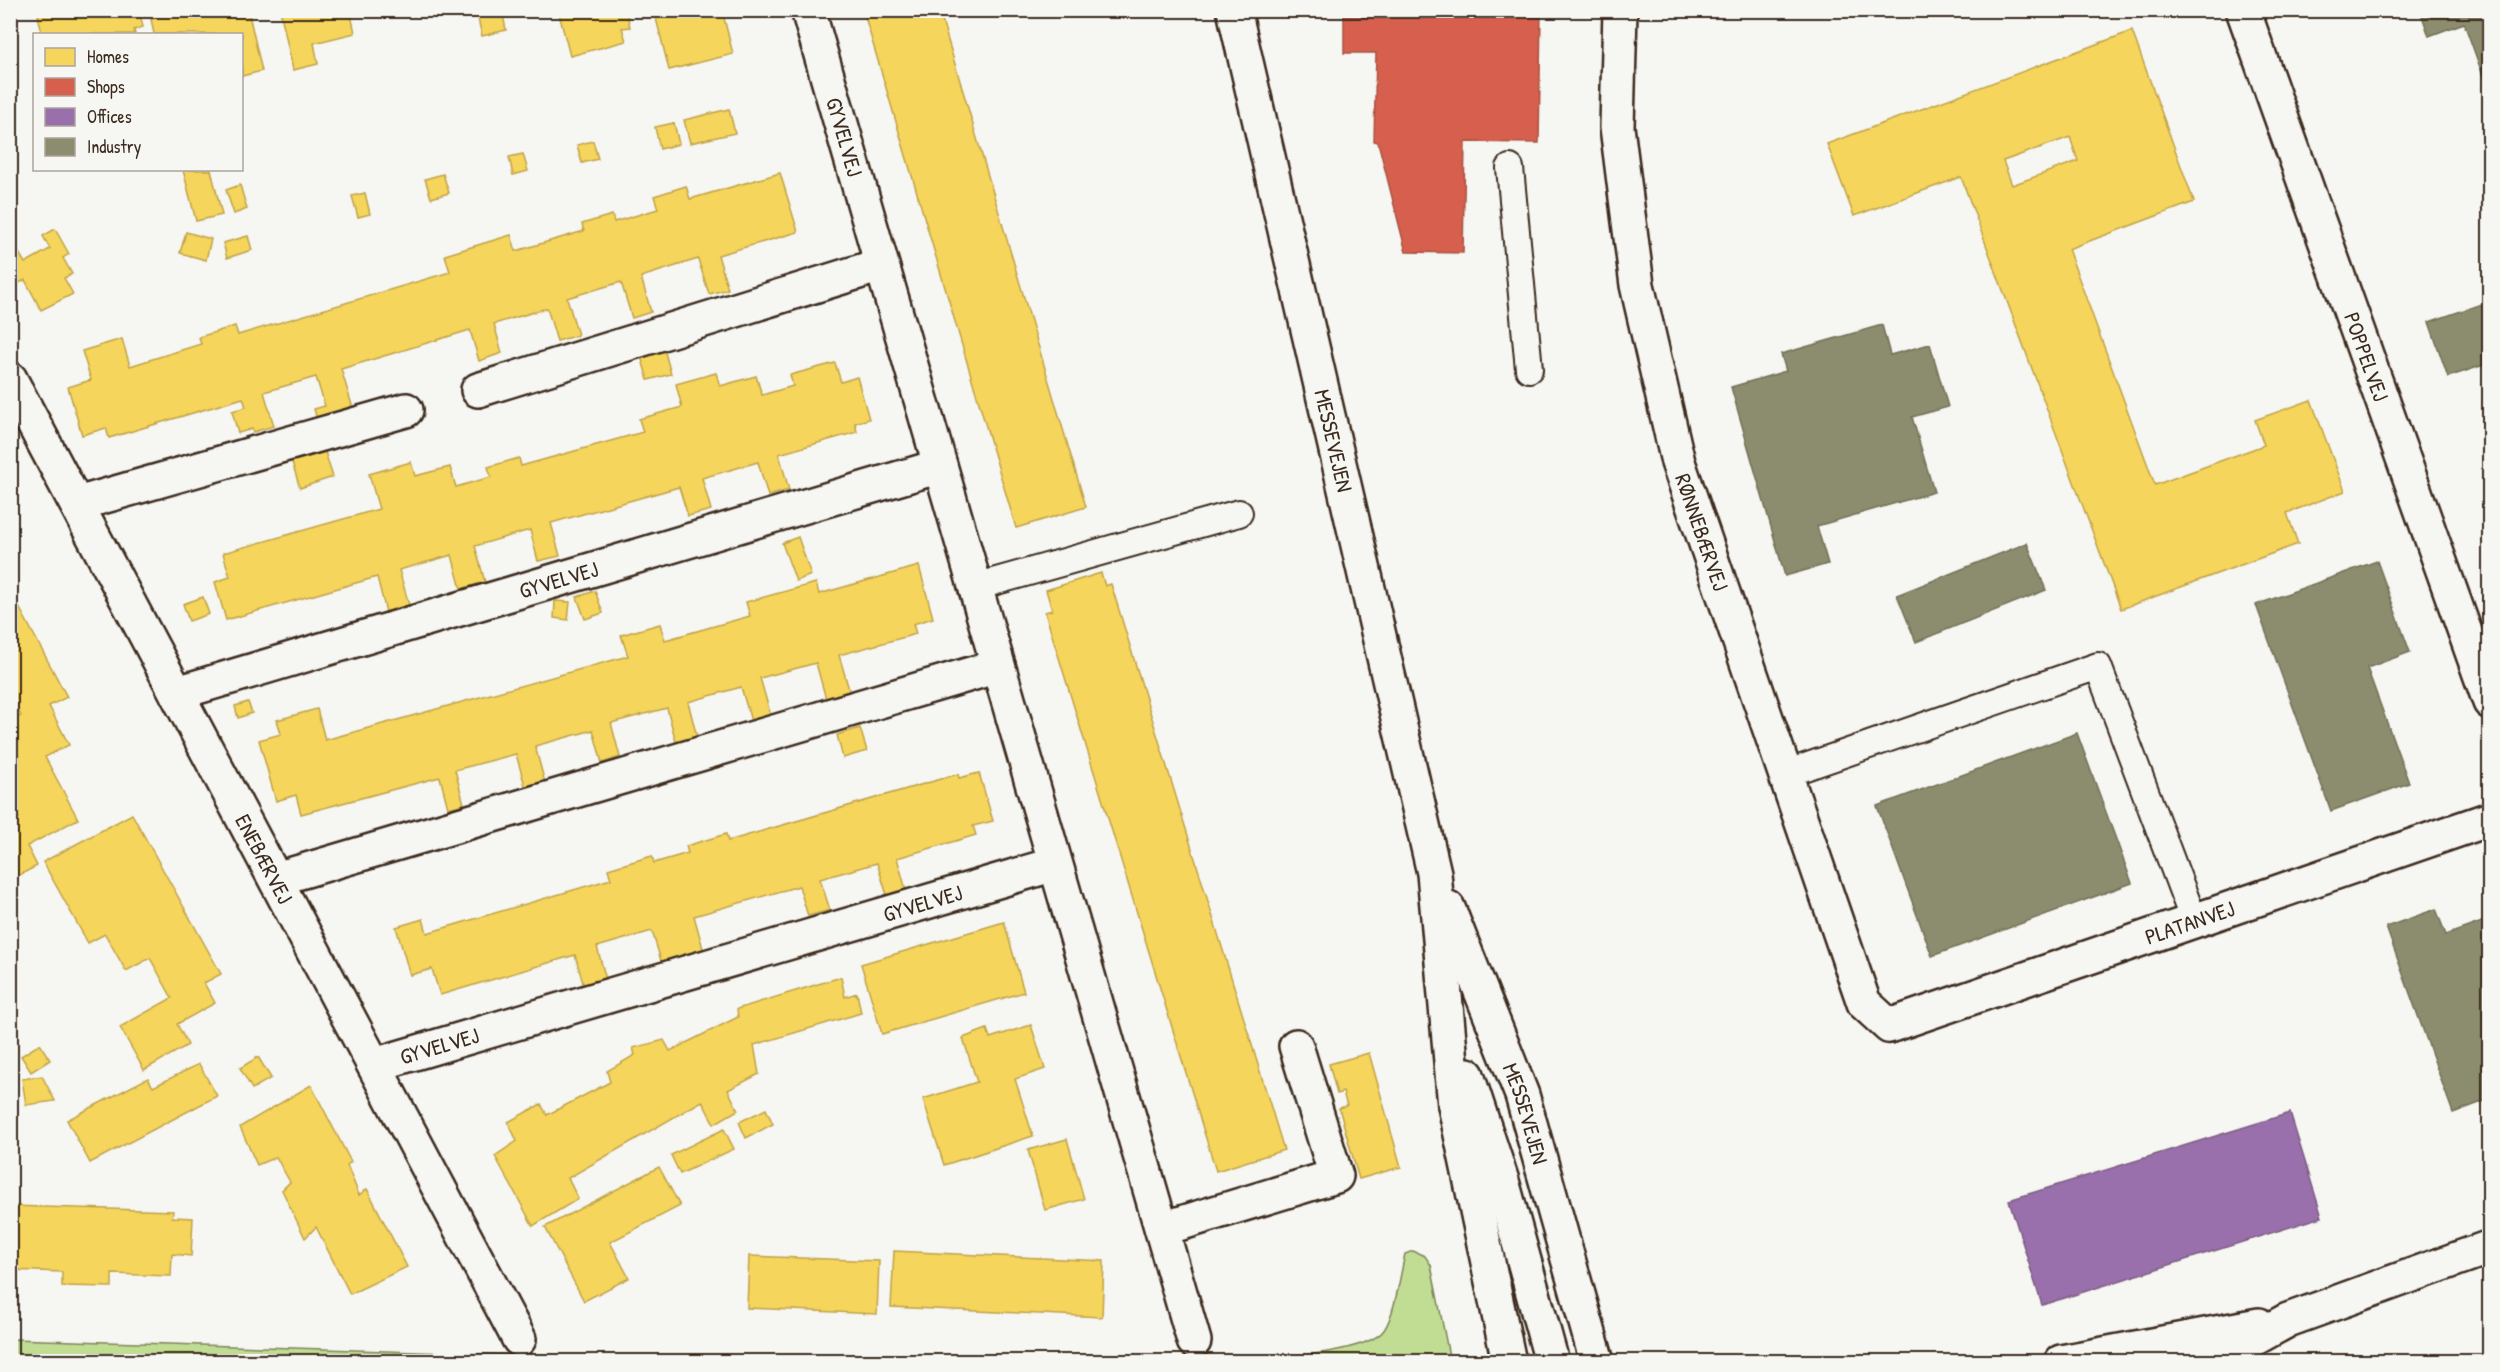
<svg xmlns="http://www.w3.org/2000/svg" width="2500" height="1372" viewBox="0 0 2500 1372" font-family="'Patrick Hand',sans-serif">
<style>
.green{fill:#c1dd94;stroke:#7e8459;stroke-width:1.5}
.homes{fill:#f6d55c;stroke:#bea249;stroke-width:1.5;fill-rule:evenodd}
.shops{fill:#d6604d;stroke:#a8503f;stroke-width:1.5}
.offices{fill:#9970ab;stroke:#7d5b81;stroke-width:1.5}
.industry{fill:#8c8c6e;stroke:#746f56;stroke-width:1.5}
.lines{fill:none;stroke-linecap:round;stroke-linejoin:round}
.service-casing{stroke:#3b2a1e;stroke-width:30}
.minor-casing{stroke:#3b2a1e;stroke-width:38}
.secondary-casing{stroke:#3b2a1e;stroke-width:38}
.service{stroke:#f6f6f2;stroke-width:26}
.minor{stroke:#f6f6f2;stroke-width:33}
.secondary{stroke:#f6f6f2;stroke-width:33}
.labels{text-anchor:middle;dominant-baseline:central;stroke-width:6;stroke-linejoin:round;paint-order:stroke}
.street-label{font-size:22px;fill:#3b2a1e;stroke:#f6f6f2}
</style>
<rect width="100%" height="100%" fill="#f6f6f2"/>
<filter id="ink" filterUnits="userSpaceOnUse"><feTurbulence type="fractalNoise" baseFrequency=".0167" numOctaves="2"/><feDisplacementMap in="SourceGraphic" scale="12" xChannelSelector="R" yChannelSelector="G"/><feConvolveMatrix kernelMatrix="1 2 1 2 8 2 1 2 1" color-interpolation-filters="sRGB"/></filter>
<g filter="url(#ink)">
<g class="green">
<path d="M1413,1251L1425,1256L1431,1265L1450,1361H1236C1268,1358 1366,1355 1384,1330C1394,1317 1401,1272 1405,1254Z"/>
<polygon points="11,1339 698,1361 11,1362"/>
</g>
<g class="homes">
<polygon points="37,10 130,10 132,16 140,14 143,27 134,30 135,34 42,34"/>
<polygon points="156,10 248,10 262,71 242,76 242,34 154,34 151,19 157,18"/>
<polygon points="280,10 350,10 355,33 314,43 318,64 293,70"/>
<polygon points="476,10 502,10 506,30 482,36"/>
<polygon points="558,10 626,10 630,27 622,28 626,41 570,56"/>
<polygon points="654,10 722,10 733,54 669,70"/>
<polygon points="863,10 939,10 1086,507 1016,528"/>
<polygon points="10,29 17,57 10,59"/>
<path d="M2132,31L2194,202L2068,249L2155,485L2264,445L2255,420L2311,400L2345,491L2287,513L2298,544L2121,609L1961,177L1854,216L1827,144ZM2070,137L2078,161L2012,185L2003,161Z"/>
<polygon points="729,109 735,133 690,143 684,120"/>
<polygon points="674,123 679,144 660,149 655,127"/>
<polygon points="593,141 598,159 582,163 577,145"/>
<polygon points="523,154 528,171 513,175 509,157"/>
<polygon points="183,170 211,170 222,215 196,221"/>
<polygon points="780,173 798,232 718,255 728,289 709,294 698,259 641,277 651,312 632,318 621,282 567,298 578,335 557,341 547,308 494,324 502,353 479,361 470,330 341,369 355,415 319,426 314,409 325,406 316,377 264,392 274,426 253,432 252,429 238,433 232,411 246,407 243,398 109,438 106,428 82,435 68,387 91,380 82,351 122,339 130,366 201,344 199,337 235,326 238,335 450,272 445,255 511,235 516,251 584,231 582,224 612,215 614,222 658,209 654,196 686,186 690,199"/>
<polygon points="443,174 449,193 431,198 425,179"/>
<polygon points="240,185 247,209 234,214 226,190"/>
<polygon points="365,193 370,214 358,217 352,196"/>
<polygon points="55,229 69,254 63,258 72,274 64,278 73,294 41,310 25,280 17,284 10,272 10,251 16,248 25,263 50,249 43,236"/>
<polygon points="186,232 211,239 206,260 180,253"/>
<polygon points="248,236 252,250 227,258 223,243"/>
<polygon points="664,349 671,374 648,380 641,356"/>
<polygon points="835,363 841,382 857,377 869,419 855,423 857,432 779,454 789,490 768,496 758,462 702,478 711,510 688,516 679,487 551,523 560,556 538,561 530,530 475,546 485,582 461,589 452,555 399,570 409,605 386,612 377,577 226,620 215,582 230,577 223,553 379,509 369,474 411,462 415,476 450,467 456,487 491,477 488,467 519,458 521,466 643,432 639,419 682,407 676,384 716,373 720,386 756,376 762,395 793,386 790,375"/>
<polygon points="324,449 333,477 300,488 291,459"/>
<polygon points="798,537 811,575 796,581 782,543"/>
<polygon points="919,566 933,618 913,624 916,634 839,655 850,693 826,699 816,663 760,678 771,716 751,721 741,687 688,702 697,737 676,742 667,708 611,723 620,757 602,763 593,730 535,746 545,783 526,789 516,754 455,770 464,804 448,808 440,777 301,814 296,795 276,801 259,740 281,734 277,720 317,709 325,740 628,656 621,635 660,624 665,640 750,616 746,602 816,583 819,594"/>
<polygon points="1101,573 1105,586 1111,584 1284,1150 1216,1171 1045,612 1052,610 1046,590"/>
<polygon points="10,590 67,697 49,706 69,745 45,757 78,819 27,846 37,866 10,880 10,823 19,818 10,802 10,721 21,716 10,697"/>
<polygon points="595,591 603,613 585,619 577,597"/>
<polygon points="203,597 209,614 189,621 183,604"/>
<polygon points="555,601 570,602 568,620 554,618"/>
<polygon points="248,702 252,713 238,718 235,706"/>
<polygon points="860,728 867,751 843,758 837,735"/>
<polygon points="979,773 993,821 973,826 976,835 897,858 906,890 887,895 877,863 820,879 830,910 808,916 799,886 694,916 704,952 662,964 652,931 597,947 607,983 585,990 575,955 440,995 432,969 410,975 396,927 423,919 427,933 611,879 608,869 652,856 654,863 688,853 686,846 726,834 728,841 958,774 959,778"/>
<polygon points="132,814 221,974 204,983 215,1003 177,1024 188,1045 144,1070 120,1027 172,998 150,958 126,971 105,934 88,943 43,862"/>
<polygon points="1004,922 1024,992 882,1034 861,964"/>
<polygon points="841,977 845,997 857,993 861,1013 754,1045 759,1074 728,1090 738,1110 714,1124 702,1101 568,1178 578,1199 533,1226 495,1156 517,1141 508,1122 541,1104 547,1115 610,1082 607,1071 635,1055 633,1048 664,1040 670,1051 738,1017 737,1009"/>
<polygon points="1031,1025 1045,1069 1015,1079 1033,1136 944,1165 923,1099 977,1082 963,1038 987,1029 990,1038"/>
<polygon points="40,1044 50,1060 31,1072 21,1056"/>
<polygon points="1369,1053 1401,1167 1359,1179 1339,1108 1347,1106 1343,1092 1337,1094 1329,1064"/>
<polygon points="258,1057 271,1078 252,1089 240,1068"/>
<polygon points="199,1064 217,1096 90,1163 67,1120 148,1078 153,1087"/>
<polygon points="42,1076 55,1101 26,1105 22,1079"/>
<polygon points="311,1085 351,1162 347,1165 359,1195 367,1189 407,1267 350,1294 316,1227 305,1238 282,1190 290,1182 276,1157 257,1165 240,1127"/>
<polygon points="766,1109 773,1124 746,1138 739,1122"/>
<polygon points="724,1129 734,1149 680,1174 671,1155"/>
<polygon points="1067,1139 1084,1199 1045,1210 1028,1150"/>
<polygon points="659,1167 680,1206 610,1242 629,1278 584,1301 545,1227"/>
<polygon points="10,1206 173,1211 172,1217 193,1218 191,1256 172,1254 171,1276 112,1274 112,1287 62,1286 62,1272 10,1270"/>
<polygon points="894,1251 1104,1261 1102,1317 891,1307"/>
<polygon points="749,1256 879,1261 877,1314 747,1308"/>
</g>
<polygon class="shops" points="1344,10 1541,10 1539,143 1465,142 1463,253 1406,252 1378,142 1374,141 1376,53 1344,53"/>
<polygon class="offices" points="2290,1113 2322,1217 2042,1305 2009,1200"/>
<g class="industry">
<polygon points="2420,10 2490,10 2490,95 2464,23 2429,36"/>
<polygon points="2490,301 2490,363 2448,377 2429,322"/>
<polygon points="1882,325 1890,355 1930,344 1948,407 1912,417 1934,492 1817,526 1828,564 1785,576 1731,387 1786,371 1781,354"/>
<polygon points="2027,543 2046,590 1916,642 1897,595"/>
<polygon points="2377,561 2410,652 2367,668 2409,783 2331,811 2256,605"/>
<polygon points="2077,733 2132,883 1932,956 1877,806"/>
<polygon points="2436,909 2446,935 2490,919 2490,1099 2453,1113 2386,927"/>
</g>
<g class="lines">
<defs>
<g id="service">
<polyline points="1510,168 1529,369"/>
<polyline points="975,587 1239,513"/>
<polyline points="1785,774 2098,666 2194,921"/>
</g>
<g id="minor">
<path id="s1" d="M808,10L1194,1341"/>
<path id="s2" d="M1620,10L1617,127L1637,285L1678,462L1864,1003L1889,1026L2490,819"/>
<path id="s3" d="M2243,10L2490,702"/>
<path id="s4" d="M10,379L519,1339"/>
<polyline points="478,390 881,265"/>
<polyline points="77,504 406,410"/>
<path id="s5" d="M177,693L940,466"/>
<polyline points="276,879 998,666"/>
<path id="s6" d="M374,1065L1055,864"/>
<polyline points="1162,1229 1336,1176 1296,1046"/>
</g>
<g id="secondary">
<path id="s7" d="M1234,10L1434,873L1455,1106L1509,1362"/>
<path id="s8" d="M1448,908L1522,1095L1597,1362"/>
<polyline points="1467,1075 1502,1181 1552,1362"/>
<polyline points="2061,1362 2259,1325"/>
<polyline points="2212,1362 2288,1320 2490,1247"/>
</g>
</defs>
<use href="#service" class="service-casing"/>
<use href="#minor" class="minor-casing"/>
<use href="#secondary" class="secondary-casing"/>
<use href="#service" class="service"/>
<use href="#minor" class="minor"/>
<use href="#secondary" class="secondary"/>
</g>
</g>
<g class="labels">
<g class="street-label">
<text stroke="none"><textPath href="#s1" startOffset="132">GYVELVEJ</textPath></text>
<text stroke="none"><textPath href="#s3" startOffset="368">POPPELVEJ</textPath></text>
<text stroke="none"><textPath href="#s7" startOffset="442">MESSEVEJEN</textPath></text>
<text stroke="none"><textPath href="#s2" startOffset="532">RØNNEBÆRVEJ</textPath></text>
<text stroke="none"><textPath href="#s5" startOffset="398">GYVELVEJ</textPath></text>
<text stroke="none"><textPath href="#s4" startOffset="543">ENEBÆRVEJ</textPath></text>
<text stroke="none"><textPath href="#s6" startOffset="572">GYVELVEJ</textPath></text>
<text stroke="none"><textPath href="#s2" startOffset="1382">PLATANVEJ</textPath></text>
<text stroke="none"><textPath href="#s6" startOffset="68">GYVELVEJ</textPath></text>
<text stroke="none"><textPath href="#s8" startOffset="220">MESSEVEJEN</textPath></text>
</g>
</g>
<rect width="2500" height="1372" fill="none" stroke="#f6f6f2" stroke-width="36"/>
<rect x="18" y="18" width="2464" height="1336" fill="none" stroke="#3b2a1e" stroke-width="2" filter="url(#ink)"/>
<rect x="33" y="33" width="210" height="138" fill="#f6f6f2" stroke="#aba49d" stroke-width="1.5"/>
<rect x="45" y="48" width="30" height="18" fill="#f6d55c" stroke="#aba49d" stroke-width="1.5"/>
<text x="87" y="63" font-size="18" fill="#3b2a1e">Homes</text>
<rect x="45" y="78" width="30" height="18" fill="#d6604d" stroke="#aba49d" stroke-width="1.5"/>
<text x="87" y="93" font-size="18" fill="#3b2a1e">Shops</text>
<rect x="45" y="108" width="30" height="18" fill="#9970ab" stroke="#aba49d" stroke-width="1.5"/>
<text x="87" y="123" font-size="18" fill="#3b2a1e">Offices</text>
<rect x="45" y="138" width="30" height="18" fill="#8c8c6e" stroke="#aba49d" stroke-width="1.5"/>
<text x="87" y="153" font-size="18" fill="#3b2a1e">Industry</text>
</svg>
